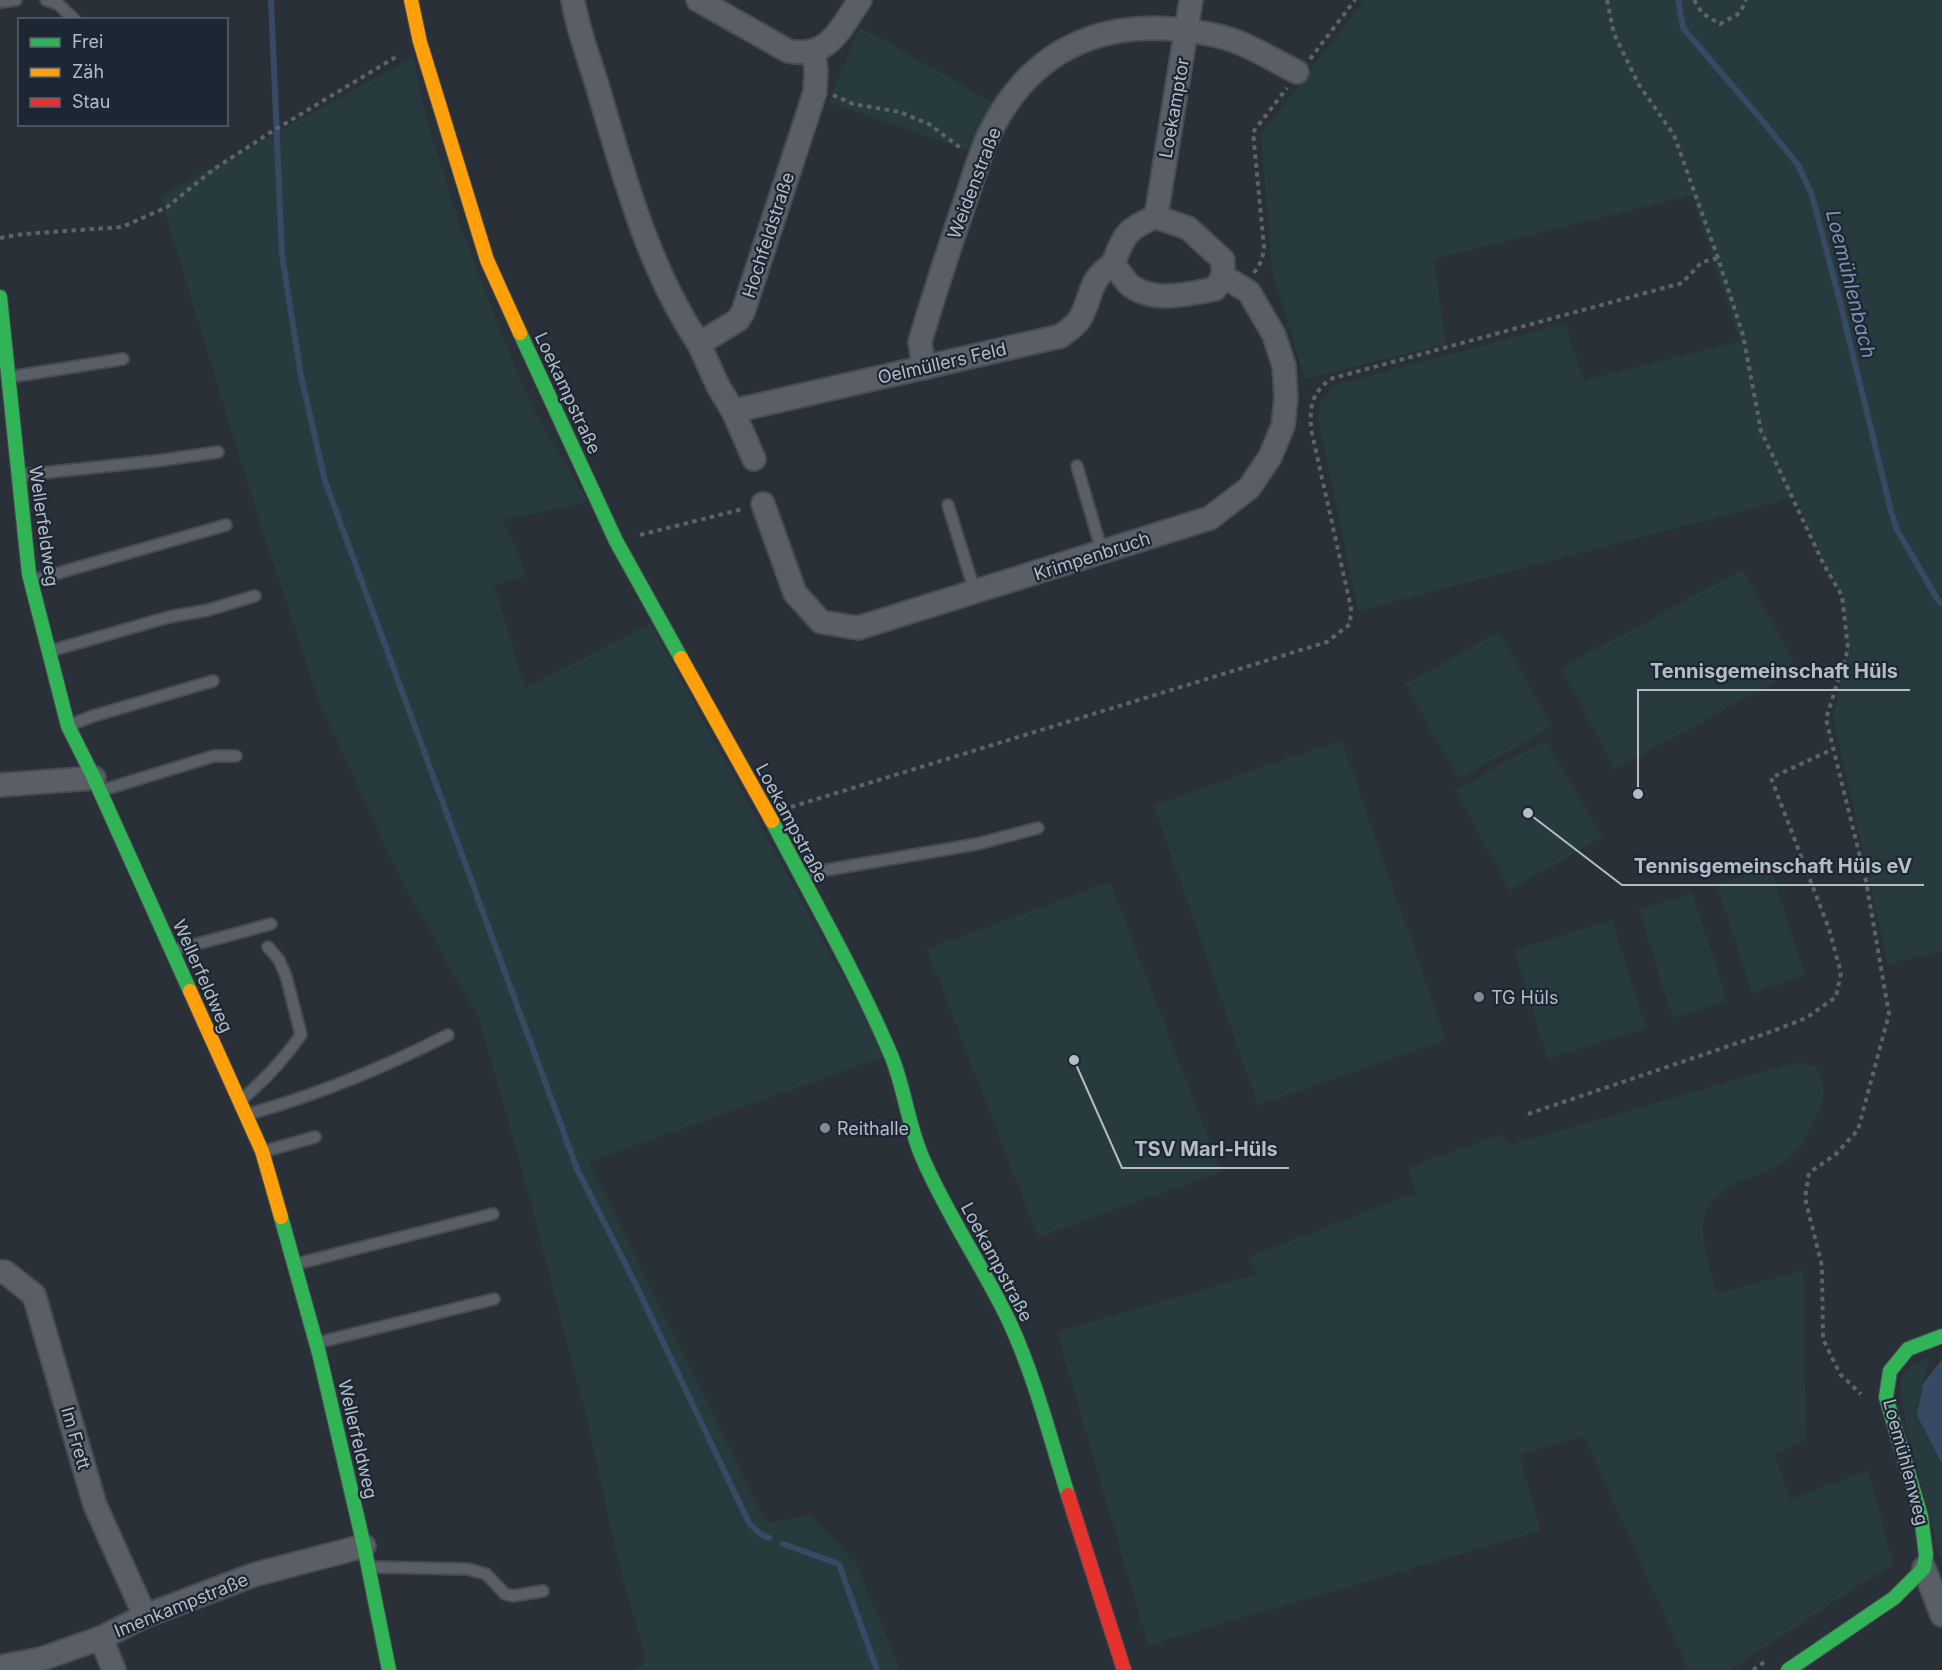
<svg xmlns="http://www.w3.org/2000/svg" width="1942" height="1670" viewBox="0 0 1942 1670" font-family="Inter,sans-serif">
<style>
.green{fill:#273a3e}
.water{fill:#384963}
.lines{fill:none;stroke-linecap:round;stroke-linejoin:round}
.stream{stroke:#384963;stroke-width:6}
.lane-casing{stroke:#484c53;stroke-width:14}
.street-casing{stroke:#484c53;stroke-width:26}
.fast-casing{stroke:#484c53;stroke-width:16}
.slow-casing{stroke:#484c53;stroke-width:16}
.jam-casing{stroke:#484c53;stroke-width:16}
.path{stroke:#5d636a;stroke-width:4;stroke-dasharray:4.5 4.5;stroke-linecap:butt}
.lane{stroke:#5a5e66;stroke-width:10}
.street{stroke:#5a5e66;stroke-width:22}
.fast{stroke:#30b455;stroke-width:14}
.slow{stroke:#ff9f0a;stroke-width:14}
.jam{stroke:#e5322d;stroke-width:14}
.poi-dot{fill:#848b96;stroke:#1d2633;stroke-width:2}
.labels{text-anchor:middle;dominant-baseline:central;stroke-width:4.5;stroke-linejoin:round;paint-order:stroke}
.street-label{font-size:18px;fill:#b4bcc9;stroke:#1d2633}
.poi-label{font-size:18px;fill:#b4bcc9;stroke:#1d2633;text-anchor:start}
.water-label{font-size:20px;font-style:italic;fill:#7c92b1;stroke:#1d2633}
.leader{fill:none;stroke:#b4bcc9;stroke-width:2}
.callout-dot{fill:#b4bcc9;stroke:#1d2633;stroke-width:2}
.callout-label{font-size:20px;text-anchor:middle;font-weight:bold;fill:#b4bcc9;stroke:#1d2633;stroke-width:4.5;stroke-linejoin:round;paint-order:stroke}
</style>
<rect width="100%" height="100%" fill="#2a3038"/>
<g class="green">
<polygon points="1364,0 1942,0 1942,951 1888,964 1833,717 1848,649 1842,596 1824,565 1795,497 1358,611 1318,417 1321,402 1335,385 1565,324 1584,380 1740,341 1692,195 1434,259 1446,344 1305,379 1272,270 1261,135"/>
<polygon points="860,27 994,103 973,152 828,102"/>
<polygon points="413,57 425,114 457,217 502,336 533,409 588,502 503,520 527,575 494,585 525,689 650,623 886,1056 589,1162 766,1523 810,1515 857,1565 900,1670 637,1670 646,1660 618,1560 589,1427 519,1158 479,1019 398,874 317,696 240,459 165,212 162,196"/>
<polygon points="1743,569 1798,670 1615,769 1561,668"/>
<polygon points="1499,632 1552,727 1459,779 1405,684"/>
<polygon points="1341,740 1446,1040 1258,1105 1154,805"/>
<polygon points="1545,740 1603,837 1510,890 1455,790"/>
<polygon points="1770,867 1805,975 1752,993 1717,884"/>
<polygon points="1110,882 1221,1172 1038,1237 927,949"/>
<polygon points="1692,893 1727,1001 1673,1018 1639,910"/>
<polygon points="1612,920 1646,1028 1548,1059 1514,950"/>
<path d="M1800,1063L1816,1066C1826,1086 1826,1098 1815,1118C1807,1135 1800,1151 1784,1162C1757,1180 1714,1181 1704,1218C1699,1236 1712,1276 1717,1294L1803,1270L1806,1440L1774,1454L1790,1500L1868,1470L1893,1563L1890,1567L1874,1576L1730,1670H1689L1584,1436L1519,1455L1541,1531L1148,1645L1057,1332L1258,1274L1248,1257L1415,1193L1409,1167L1499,1135L1511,1145L1783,1066Z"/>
<polygon points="1930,1357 1922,1383 1917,1415 1942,1464 1942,1563 1906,1427 1900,1379 1912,1364"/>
</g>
<polygon class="water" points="1942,1359 1942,1464 1917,1415 1923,1384"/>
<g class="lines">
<g class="stream">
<polyline points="271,0 282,255 301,376 325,481 577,1169 635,1283 749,1523 760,1534 769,1538"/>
<polyline points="1678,0 1683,28 1766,125 1798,165 1812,195 1840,302 1891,511 1897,530 1938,600 1942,604"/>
<polyline points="783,1544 839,1564 877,1670"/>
</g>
<defs>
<g id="lane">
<polyline points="46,0 58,4 75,20"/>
<polyline points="0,2 16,0"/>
<polyline points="10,377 123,359"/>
<polyline points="1077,466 1102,552"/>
<polyline points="22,475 156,461 218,452"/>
<polyline points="948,505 975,592"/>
<polyline points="34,580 226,525"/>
<polyline points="50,651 169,617 208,610 255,596"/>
<polyline points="70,725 93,716 213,681"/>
<polyline points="103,790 214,756 236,756"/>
<polyline points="803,874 977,844 1038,828"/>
<polyline points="175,950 271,924"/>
<path d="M242,1099C265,1080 284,1059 301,1035L286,976L279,960L268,947"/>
<path d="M249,1114C320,1094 383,1068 448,1035"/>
<polyline points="265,1151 315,1137"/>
<polyline points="296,1264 493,1214"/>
<polyline points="320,1342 494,1299"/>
<polyline points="371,1567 468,1569 486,1574 505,1594 513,1596 543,1591"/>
</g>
<g id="street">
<path d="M573,0C577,28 590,61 598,88C624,176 648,268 699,344"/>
<path d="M698,0L788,51C829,59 840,29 860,0"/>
<path d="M1156,217L1188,228L1223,260V276L1215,289C1190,294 1154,303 1131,286C1125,281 1119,271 1113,264C1124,235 1127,228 1156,217Z"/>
<polyline points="1156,217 1191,0"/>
<path d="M924,368L920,342C934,294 950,246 966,199C973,179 979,158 987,139C1032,41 1114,14 1214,35C1244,41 1271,59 1297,72"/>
<path d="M733,411L1061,336C1067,331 1075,326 1079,320C1093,299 1086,281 1113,264"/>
<polyline points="754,459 733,411 718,386 699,344 738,320 743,312 815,92 816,72 814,51"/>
<polyline points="763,504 795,593 821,622 858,628 1210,518 1249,488 1270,457 1283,426 1286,398 1284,366 1274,335 1249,292 1223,276"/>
<polyline points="0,785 94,778"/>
<polyline points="0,1272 5,1272 34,1295 95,1505 145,1616"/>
<polyline points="1924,1568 1942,1615"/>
<polyline points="101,1638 114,1670"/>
<polyline points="0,1667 41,1659 101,1638 145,1616 253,1575 364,1546"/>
</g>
<g id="fast">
<polyline points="0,297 29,574 68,726 94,778 190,991"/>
<polyline points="520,333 616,541 681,658"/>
<path d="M772,821C812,898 857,975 891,1055C905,1089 908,1126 923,1159C947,1215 982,1265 1008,1319C1034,1374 1050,1437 1068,1495"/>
<polyline points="281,1217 319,1353 364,1546 389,1670"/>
<polyline points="1788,1670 1894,1598 1924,1568 1926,1555 1921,1516 1886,1397 1890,1371 1908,1349 1942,1336"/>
</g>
<g id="slow">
<polyline points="411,0 420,42 487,260 520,333"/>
<polyline points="681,658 772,821"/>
<polyline points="190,991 262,1151 281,1217"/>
</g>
<polyline id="jam" points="1068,1495 1124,1670"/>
</defs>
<use href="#lane" class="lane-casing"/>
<use href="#street" class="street-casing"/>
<use href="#fast" class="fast-casing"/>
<use href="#slow" class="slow-casing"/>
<use href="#jam" class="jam-casing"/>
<g class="path">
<polyline points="1607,0 1614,34 1639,85 1674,135 1718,258 1743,335 1761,431 1824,565 1842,596 1848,649 1826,719 1866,881 1889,1014 1858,1130 1836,1154 1809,1173 1805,1198 1822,1266 1823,1339 1840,1374 1861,1394"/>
<polyline points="1694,0 1702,13 1720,24 1740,13 1746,0"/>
<polyline points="1310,59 1355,0"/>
<polyline points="833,95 853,104 900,112 929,124 962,149"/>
<polyline points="0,238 23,234 122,227 167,207 214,169 268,134 399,55"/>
<polyline points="1254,273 1262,260 1264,247 1253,132 1287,88"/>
<polyline points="640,535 743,509"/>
<path d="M791,807L1327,642L1350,624L1351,608L1311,429C1310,405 1311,395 1330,379L1682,283L1702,262L1718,258"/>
<polyline points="1528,1114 1773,1031 1806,1018 1836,997 1841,973 1829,929 1771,778 1833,749"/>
<polyline points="1753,1670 1766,1661"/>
</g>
<use href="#lane" class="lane"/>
<use href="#street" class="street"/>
<use href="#fast" class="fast"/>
<use href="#slow" class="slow"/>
<use href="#jam" class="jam"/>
</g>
<g class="poi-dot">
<circle cx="1479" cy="997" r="6"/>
<circle cx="825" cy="1128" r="6"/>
</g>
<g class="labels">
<g class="street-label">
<text transform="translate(1174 108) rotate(-80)">Loekamptor</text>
<text transform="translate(974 183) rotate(-69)">Weidenstraße</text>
<text transform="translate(768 235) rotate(-72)">Hochfeldstraße</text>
<text transform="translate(942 363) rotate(-13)">Oelmüllers Feld</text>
<text transform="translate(568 393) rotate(65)">Loekampstraße</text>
<text transform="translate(44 526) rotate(82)">Wellerfeldweg</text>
<text transform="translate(1092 556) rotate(-18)">Krimpenbruch</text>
<text transform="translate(792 823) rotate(62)">Loekampstraße</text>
<text transform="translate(203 976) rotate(66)">Wellerfeldweg</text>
<text transform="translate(997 1262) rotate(62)">Loekampstraße</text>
<text transform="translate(76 1438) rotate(74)">Im Frett</text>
<text transform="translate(358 1439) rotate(77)">Wellerfeldweg</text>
<text transform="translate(1906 1462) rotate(75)">Loemühlenweg</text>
<text transform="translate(181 1605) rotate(-22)">Imenkampstraße</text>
</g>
<g class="poi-label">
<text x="1491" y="997">TG Hüls</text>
<text x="837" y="1128">Reithalle</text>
</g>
<g class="water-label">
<text transform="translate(1851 284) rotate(76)">Loemühlenbach</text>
</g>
</g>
<path class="leader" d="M1638 794L1638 690H1910M1528 813L1622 885H1924M1074 1060L1122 1168H1289"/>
<g class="callout-dot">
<circle cx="1638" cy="794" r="6"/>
<circle cx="1528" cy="813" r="6"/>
<circle cx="1074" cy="1060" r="6"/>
</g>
<g class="callout-label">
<text x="1774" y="678">Tennisgemeinschaft Hüls</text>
<text x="1773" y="873">Tennisgemeinschaft Hüls eV</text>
<text x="1206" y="1156">TSV Marl-Hüls</text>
</g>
<rect x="18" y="18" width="210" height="108" fill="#1d2633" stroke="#59626f" stroke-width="1.5"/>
<rect x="30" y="38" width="30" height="9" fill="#30b455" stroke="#59626f" stroke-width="1.5"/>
<text x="72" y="48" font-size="18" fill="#b4bcc9">Frei</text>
<rect x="30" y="68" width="30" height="9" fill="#ff9f0a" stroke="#59626f" stroke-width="1.5"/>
<text x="72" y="78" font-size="18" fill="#b4bcc9">Zäh</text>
<rect x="30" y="98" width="30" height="9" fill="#e5322d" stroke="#59626f" stroke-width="1.5"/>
<text x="72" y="108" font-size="18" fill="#b4bcc9">Stau</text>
</svg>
